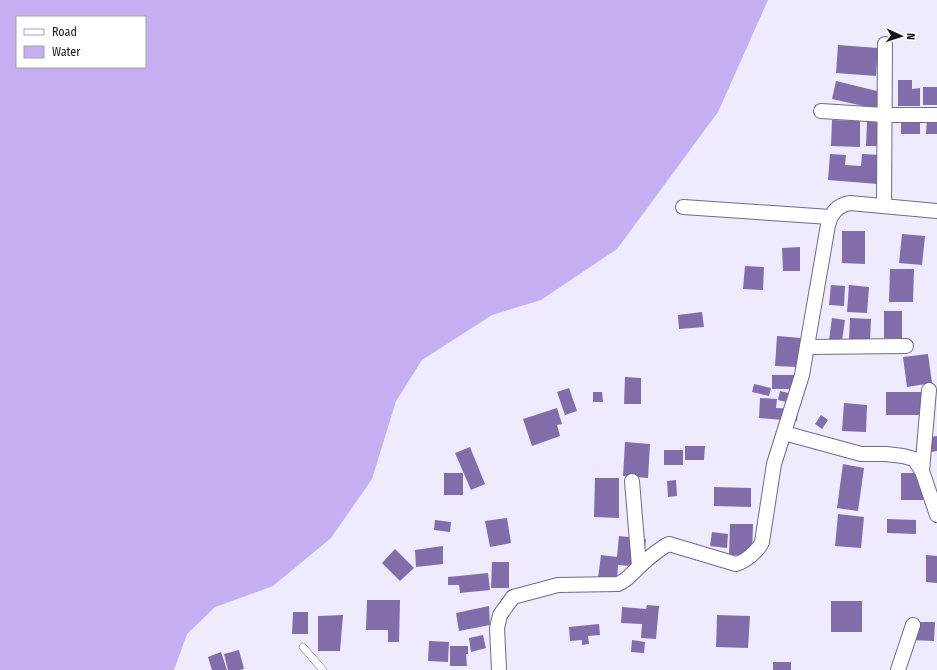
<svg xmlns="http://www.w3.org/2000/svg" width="937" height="670" viewBox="0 0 937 670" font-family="'Fira Sans Condensed',sans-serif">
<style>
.water{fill:#c3aff2;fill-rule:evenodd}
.building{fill:#806daa}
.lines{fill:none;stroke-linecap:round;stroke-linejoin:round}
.lane-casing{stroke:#726a86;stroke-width:8}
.street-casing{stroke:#726a86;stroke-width:16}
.lane{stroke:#fff;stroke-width:7}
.street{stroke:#fff;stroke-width:14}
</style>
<rect width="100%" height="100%" fill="#efeafe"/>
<path class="water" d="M0,0H768L718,112L617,249L541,300L492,315L422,360L396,401L372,479L331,538L273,586L215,607L187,634L174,670H0ZM17,17H145V67H17Z"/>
<g class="building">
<polygon points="838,45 878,48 876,76 836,73"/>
<polygon points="898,80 912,80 912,89 920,88 920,106 898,106"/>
<polygon points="836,81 881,92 877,109 832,99"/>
<rect x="923" y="87" width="14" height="18"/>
<rect x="901" y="118" width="19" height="16"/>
<polygon points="927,118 937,118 937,134 926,134"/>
<polygon points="832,120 860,121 860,147 831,146"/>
<polygon points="867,122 882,122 881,146 866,146"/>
<polygon points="830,154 846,155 845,165 861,166 862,154 880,155 878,184 828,180"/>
<polygon points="842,231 865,231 865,264 842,263"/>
<polygon points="902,234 925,236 922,265 899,263"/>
<polygon points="800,247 800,271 783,271 782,248"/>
<polygon points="745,266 764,267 763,290 743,289"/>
<polygon points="890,269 914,269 913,302 889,302"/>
<polygon points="831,285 845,286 844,306 829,305"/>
<polygon points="849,285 869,287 867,313 847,312"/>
<rect x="884" y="311" width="18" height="27"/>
<polygon points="702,312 704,327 679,329 678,315"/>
<polygon points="832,318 845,320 842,341 829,340"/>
<polygon points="850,318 871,319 870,342 849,341"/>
<polygon points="777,336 801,338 799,367 775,366"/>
<polygon points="928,354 932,383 907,387 903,357"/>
<rect x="772" y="375" width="31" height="14"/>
<polygon points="625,377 641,378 641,404 624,404"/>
<polygon points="754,384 771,388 769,396 752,392"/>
<polygon points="569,388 577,411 565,415 557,392"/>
<polygon points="780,391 801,396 799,405 778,400"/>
<polygon points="593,392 602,392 603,402 593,402"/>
<rect x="886" y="392" width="38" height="23"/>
<polygon points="760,398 777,399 776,408 798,409 797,421 759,418"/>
<polygon points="844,403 867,405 866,432 842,431"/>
<polygon points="557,408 562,424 557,425 560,436 532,446 523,419"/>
<polygon points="821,415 828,420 822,429 815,424"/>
<polygon points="937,436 937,451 931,452 929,437"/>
<polygon points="625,442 650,444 648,478 623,476"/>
<polygon points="685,446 705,446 704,460 685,460"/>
<polygon points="470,447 485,484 471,490 455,453"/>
<rect x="664" y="450" width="19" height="15"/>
<polygon points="843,464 864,468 858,511 837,508"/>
<rect x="444" y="473" width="19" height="22"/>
<polygon points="901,473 921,473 933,500 901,500"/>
<polygon points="595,478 619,478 619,518 594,517"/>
<polygon points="676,480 677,496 668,497 667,481"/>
<polygon points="714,487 751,488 751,507 714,506"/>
<polygon points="838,514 864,517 861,548 835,546"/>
<polygon points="507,518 511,543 490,547 485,521"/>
<polygon points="887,519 916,520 916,534 887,533"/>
<polygon points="435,520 451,522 450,532 434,530"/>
<polygon points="730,524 753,524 752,555 729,555"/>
<polygon points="712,532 728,534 727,548 710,546"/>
<polygon points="619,536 646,539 643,567 618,565 617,580 598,578 601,555 617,557"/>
<polygon points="443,546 443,564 416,567 415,550"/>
<polygon points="395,549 414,568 400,581 382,563"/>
<polygon points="926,555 937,556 937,583 926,582"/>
<polygon points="492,562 509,562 509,588 491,588"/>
<polygon points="488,573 490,590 460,593 459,585 448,585 448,577"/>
<polygon points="367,600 400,600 399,642 388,642 388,630 366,630"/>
<rect x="831" y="601" width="31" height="31"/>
<polygon points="647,605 659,606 656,639 641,638 642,624 621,623 622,607 646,609"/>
<polygon points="489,606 490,625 459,631 456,613"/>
<polygon points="293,612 308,612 308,634 292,634"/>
<polygon points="343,615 340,651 318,651 318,616"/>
<polygon points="717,615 750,616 748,648 716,647"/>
<polygon points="911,622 935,622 934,641 910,640"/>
<polygon points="599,624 600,635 588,636 589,644 582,645 582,640 570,641 569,627"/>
<polygon points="483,635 486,648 471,652 469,638"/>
<polygon points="632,640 645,642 644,653 631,652"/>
<polygon points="429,641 449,642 448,662 428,661"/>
<polygon points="450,646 468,646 468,654 466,654 467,666 450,666"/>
<polygon points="239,650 244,669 240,670 228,670 224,654"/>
<polygon points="221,652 227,670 212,670 208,657"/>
<rect x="773" y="662" width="18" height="8"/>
</g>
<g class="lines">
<defs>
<polyline id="lane" points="303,647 323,670"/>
<g id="street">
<polyline points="821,111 884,115 937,115"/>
<polyline points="884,206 885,44"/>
<polyline points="683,207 830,217"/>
<polyline points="807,347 906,346"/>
<polyline points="784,433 861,454 886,454 903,456 914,459 922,471 937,515"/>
<polyline points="922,471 929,390"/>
<polyline points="632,481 639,566"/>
<path d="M499,670L497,628L500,615L513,597L558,585L618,584C628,580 632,573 640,566C647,559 656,552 665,546L669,544L736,564C745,562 759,550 762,542L774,464L802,375L828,225C831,213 838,205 850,203L937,211"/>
<polyline points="898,670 913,625"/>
</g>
</defs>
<use href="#lane" class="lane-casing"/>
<use href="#street" class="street-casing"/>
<use href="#lane" class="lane"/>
<use href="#street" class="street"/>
</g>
<rect x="16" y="16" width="130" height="52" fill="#ffffff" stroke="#a3a1a6"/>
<rect x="24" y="29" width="20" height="6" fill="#ffffff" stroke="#a3a1a6"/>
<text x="52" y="36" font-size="12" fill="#181420">Road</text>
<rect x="24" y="46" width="20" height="12" fill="#c3aff2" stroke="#a3a1a6"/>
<text x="52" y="56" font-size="12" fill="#181420">Water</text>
<g transform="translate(901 36) rotate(93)" stroke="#ffffff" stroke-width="3" paint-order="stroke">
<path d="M0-3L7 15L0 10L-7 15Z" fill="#181420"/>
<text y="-6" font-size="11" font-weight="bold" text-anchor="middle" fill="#181420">N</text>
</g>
</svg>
